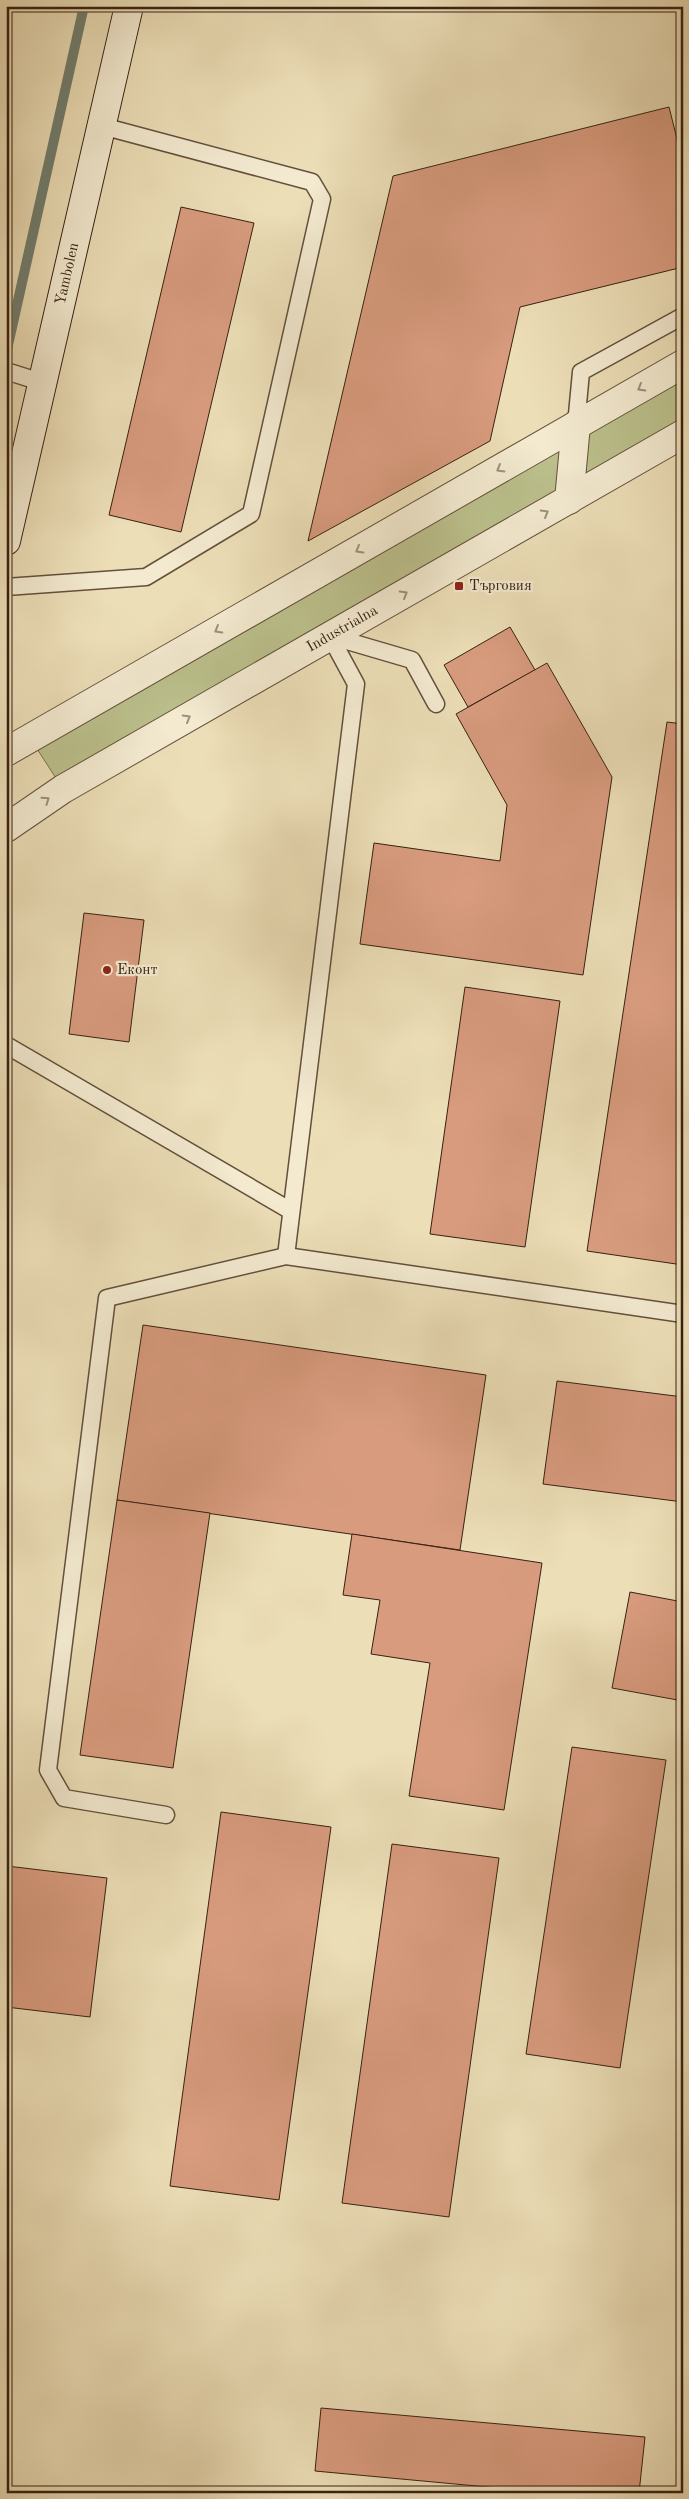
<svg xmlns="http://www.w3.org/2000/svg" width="689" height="2499" viewBox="0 0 689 2499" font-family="'Old Standard TT',serif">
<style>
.green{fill:#bbc08c;stroke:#79704f}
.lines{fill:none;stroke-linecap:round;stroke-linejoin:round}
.stream{stroke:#727e6f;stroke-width:10}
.building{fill:#d89b7e;stroke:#372112}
.lane-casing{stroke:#64503b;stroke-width:19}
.street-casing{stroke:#64503b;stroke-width:30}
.secondary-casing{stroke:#372112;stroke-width:30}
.lane{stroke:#f3ead0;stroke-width:16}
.street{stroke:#f3ead0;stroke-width:28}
.secondary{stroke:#f3ead0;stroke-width:28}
.oneway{stroke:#9e907a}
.poi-dot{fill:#8f2418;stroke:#f3ead0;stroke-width:2}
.labels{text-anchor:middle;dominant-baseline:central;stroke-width:4.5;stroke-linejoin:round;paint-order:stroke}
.street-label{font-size:15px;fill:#372112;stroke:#f3ead0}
.poi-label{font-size:15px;fill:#372112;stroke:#f3ead0;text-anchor:start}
</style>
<rect width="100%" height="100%" fill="#ecdeb7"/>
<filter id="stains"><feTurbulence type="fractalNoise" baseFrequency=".004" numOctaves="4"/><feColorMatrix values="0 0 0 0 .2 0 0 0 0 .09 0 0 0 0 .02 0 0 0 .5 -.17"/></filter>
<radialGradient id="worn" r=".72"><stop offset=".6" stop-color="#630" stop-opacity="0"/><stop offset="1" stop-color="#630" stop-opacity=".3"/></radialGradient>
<polygon class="green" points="683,364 683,434 63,789 30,738"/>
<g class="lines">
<polyline class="stream" points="6,354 84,6"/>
</g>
<g class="building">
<polygon points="669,107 683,163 683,267 520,307 490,441 308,541 393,176"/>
<polygon points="181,207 254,223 181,532 109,515"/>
<polygon points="510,627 535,670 468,707 444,665"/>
<polygon points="547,663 612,777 583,975 360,944 374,843 500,861 507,805 456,714"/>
<polygon points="667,722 683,724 683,1265 587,1251"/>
<polygon points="84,913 144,920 129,1042 69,1034"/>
<polygon points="465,987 560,1001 525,1247 430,1234"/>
<polygon points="143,1325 486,1375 460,1550 117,1500"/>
<polygon points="557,1381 683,1397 683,1502 543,1484"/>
<polygon points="117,1500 210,1513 173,1768 80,1755"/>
<polygon points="352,1534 542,1563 504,1810 409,1796 430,1663 371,1654 380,1600 343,1595"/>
<polygon points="630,1592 683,1602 683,1701 612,1688"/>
<polygon points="572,1747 666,1760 620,2068 526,2054"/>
<polygon points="221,1812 331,1827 279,2200 170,2186"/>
<polygon points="392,1844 499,1858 449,2217 342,2203"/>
<polygon points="7,1866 107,1878 90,2017 6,2007"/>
<polygon points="321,2408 645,2437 639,2493 552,2493 315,2471"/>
</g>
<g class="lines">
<defs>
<g id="lane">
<polyline points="6,371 44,383"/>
<polyline points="576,425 581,372 683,316"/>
<polyline points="6,587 146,577 251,514 322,199 312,182 102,126"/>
<polyline points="6,1045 291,1211"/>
<polyline points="286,1256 356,684 330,636 412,660 436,704"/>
<polyline points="166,1815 64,1798 48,1770 107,1298 286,1256 683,1314"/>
</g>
<g id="street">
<polyline points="569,500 576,425"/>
<polyline points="6,752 683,364"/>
<path id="s1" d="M6,828L63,789L683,434"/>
</g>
<g id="secondary">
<path id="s2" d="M6,541L129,6"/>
</g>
</defs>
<use href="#lane" class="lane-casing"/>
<use href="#street" class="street-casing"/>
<use href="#secondary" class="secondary-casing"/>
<use href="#lane" class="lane"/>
<use href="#street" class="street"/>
<use href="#secondary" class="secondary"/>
</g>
<defs><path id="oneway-chevron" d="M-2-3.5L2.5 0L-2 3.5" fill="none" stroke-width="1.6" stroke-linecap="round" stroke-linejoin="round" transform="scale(1.25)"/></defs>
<g class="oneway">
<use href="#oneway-chevron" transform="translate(641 388) rotate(150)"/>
<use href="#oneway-chevron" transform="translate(500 469) rotate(150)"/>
<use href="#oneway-chevron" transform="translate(545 513) rotate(-30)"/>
<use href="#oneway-chevron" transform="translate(359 550) rotate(150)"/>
<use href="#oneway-chevron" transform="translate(404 594) rotate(-30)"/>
<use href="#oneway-chevron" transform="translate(218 630) rotate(150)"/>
<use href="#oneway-chevron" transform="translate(187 718) rotate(-30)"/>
<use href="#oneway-chevron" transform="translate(46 800) rotate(-35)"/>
</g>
<g class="poi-dot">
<rect x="454" y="581" width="10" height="10" rx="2.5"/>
<circle cx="107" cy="970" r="5"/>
</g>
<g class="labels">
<g class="street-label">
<text stroke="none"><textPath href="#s2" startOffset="274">Yambolen</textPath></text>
<text stroke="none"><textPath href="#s1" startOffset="391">Industrialna</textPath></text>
</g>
<g class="poi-label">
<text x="469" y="586">Търговия</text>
<text x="117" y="970">Еконт</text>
</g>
</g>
<rect width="689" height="2499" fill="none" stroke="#ecdeb7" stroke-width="25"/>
<rect x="8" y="8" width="674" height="2484" fill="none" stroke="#372112" stroke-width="2.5"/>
<rect x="12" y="12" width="664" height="2474" fill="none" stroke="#372112"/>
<rect width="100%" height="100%" filter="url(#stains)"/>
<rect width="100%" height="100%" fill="url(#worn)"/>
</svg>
